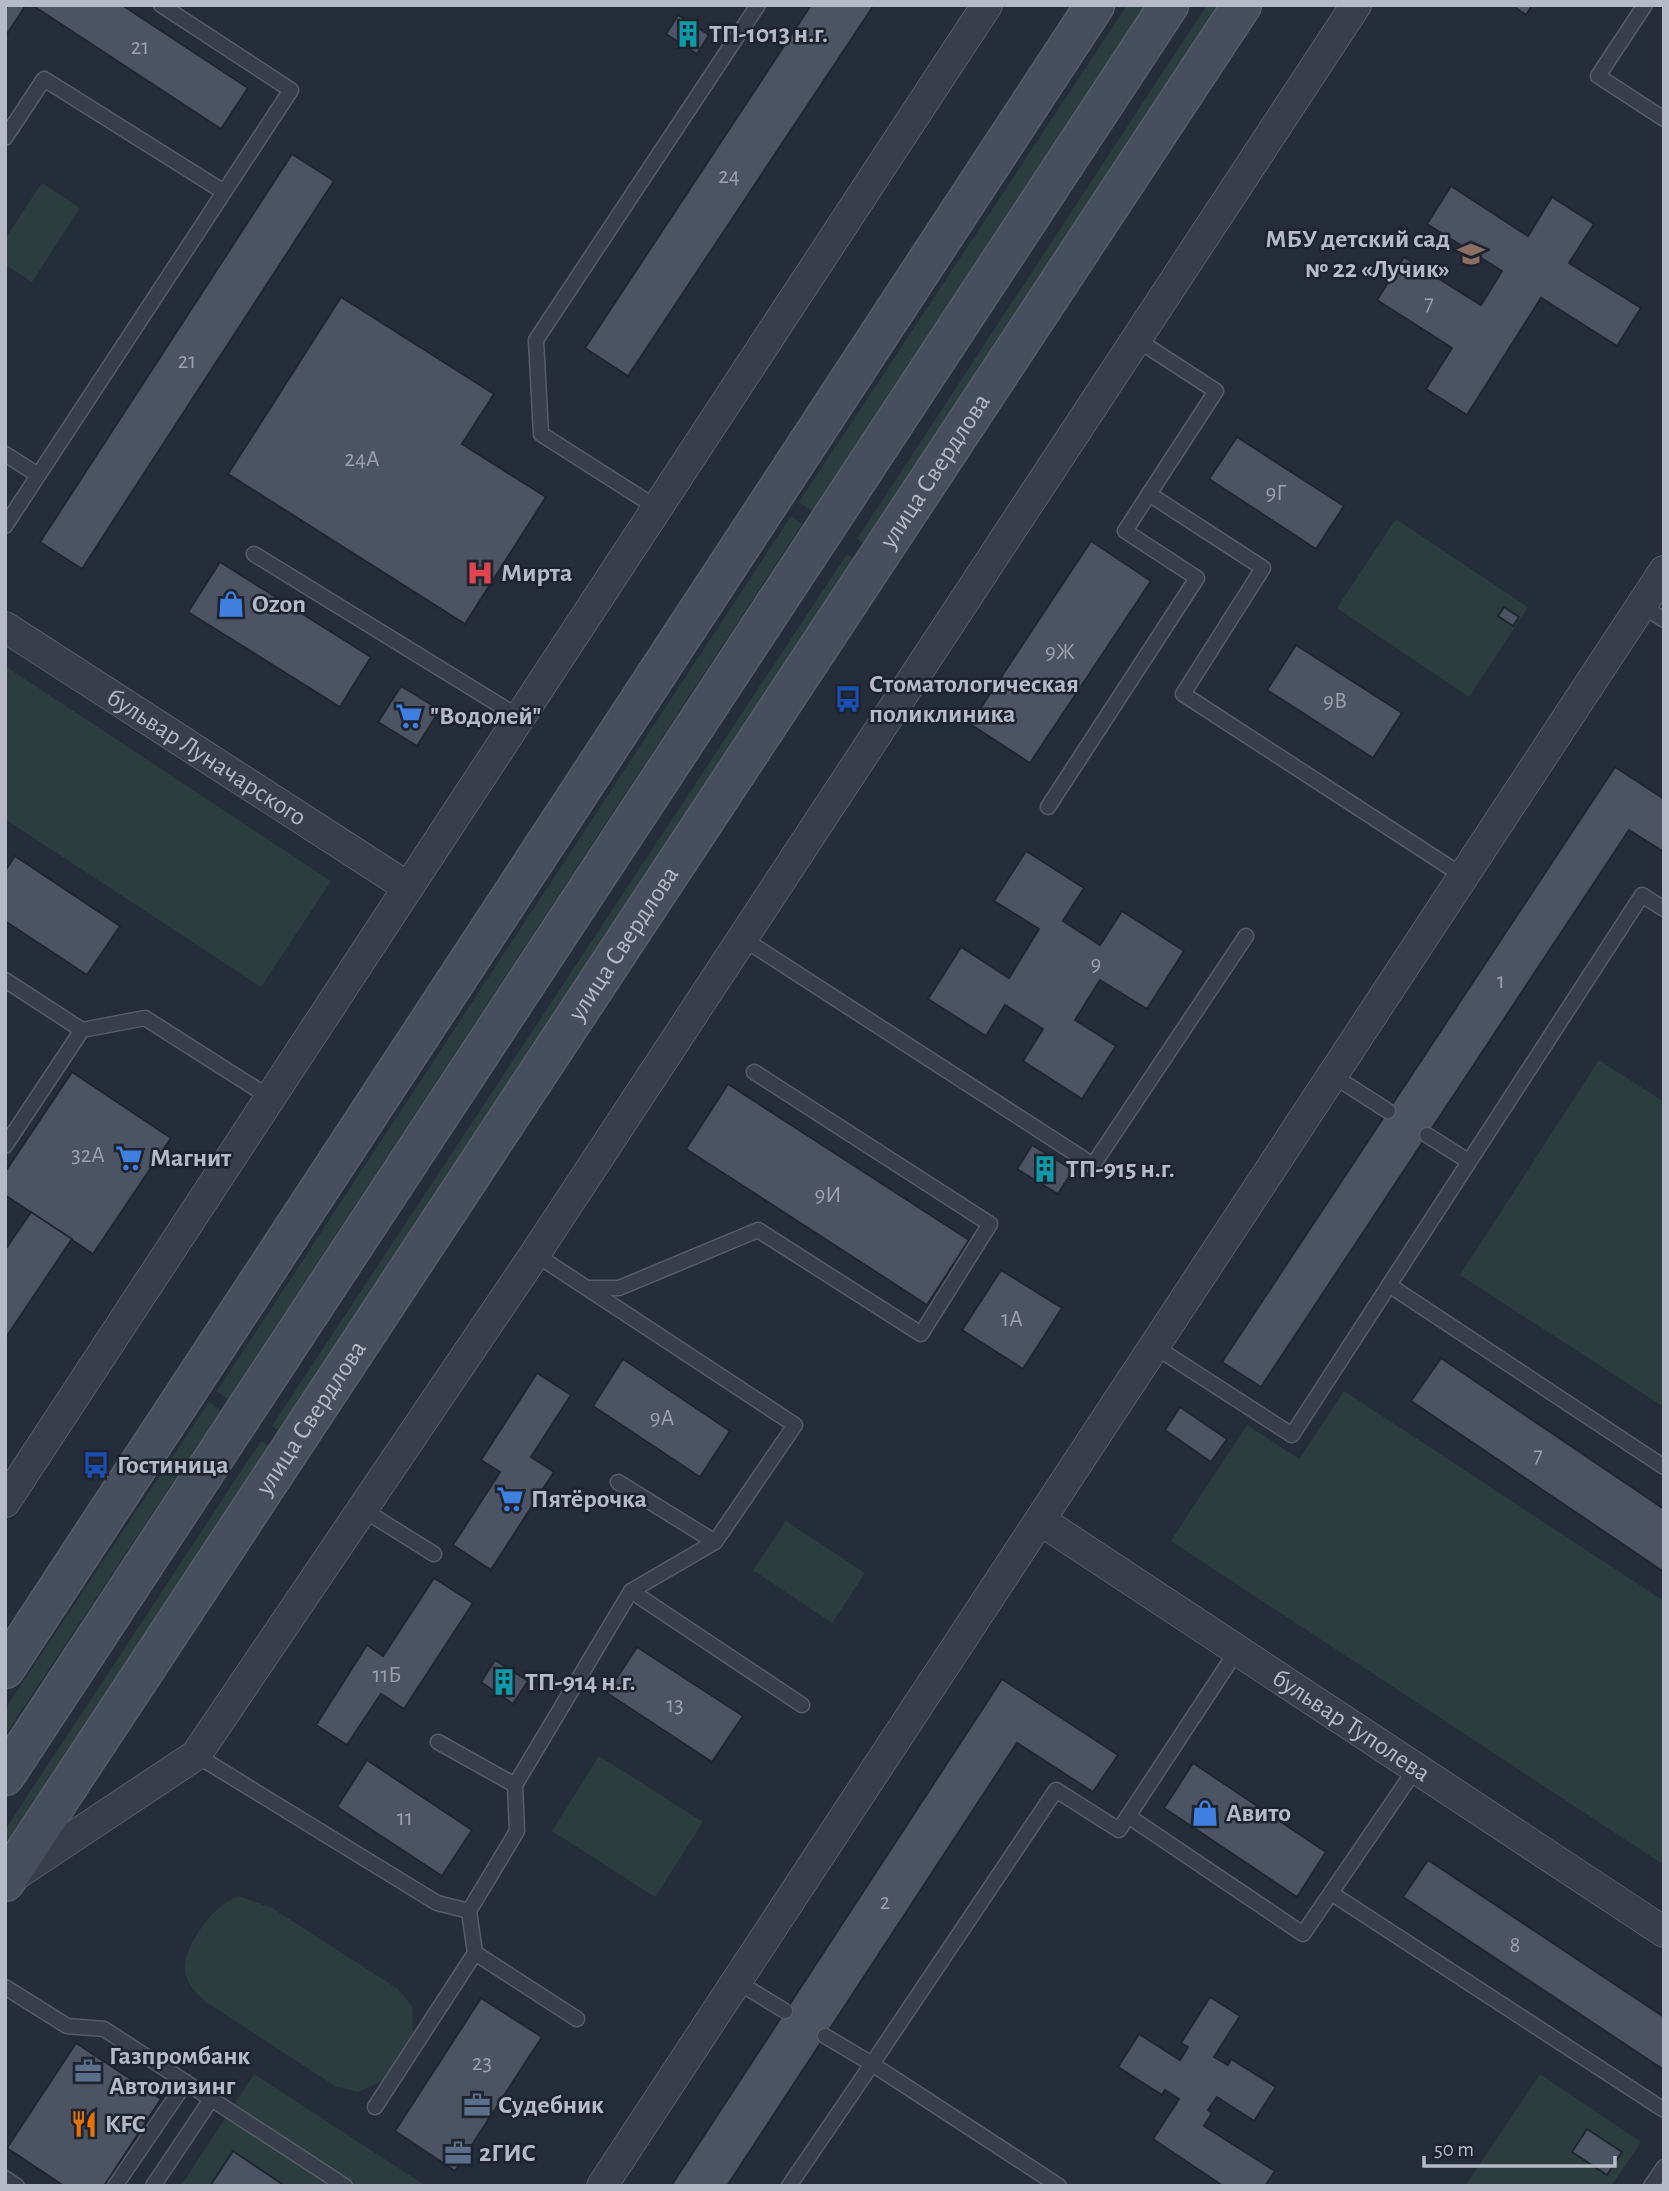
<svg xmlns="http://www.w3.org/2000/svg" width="1669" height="2191" viewBox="0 0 1669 2191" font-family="'Alegreya Sans',sans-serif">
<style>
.green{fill:#2b3d3f}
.building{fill:#4c5362;stroke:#202631;stroke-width:2}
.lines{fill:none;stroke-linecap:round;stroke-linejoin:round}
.lane-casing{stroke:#575d68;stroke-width:17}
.street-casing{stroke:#575d68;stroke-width:32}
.secondary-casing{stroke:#575d68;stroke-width:41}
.lane{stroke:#393f4a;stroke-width:14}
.street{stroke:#393f4a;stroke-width:30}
.secondary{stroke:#474e5d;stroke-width:38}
.labels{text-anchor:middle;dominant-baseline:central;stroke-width:5;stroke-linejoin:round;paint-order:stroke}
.number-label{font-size:23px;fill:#9ba0ad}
.poi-label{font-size:26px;font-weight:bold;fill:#b5bac6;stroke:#1e242f;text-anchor:start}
.street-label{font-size:26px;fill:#b5bac6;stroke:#1e242f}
</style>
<rect width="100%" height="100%" fill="#252d3a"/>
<g class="green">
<polygon points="1127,5 1145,5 812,511 799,502"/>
<polygon points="1207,5 1223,5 868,546 857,539"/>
<polygon points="42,183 80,208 32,282 5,264 5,239"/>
<polygon points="791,516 802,524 228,1399 217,1391"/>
<polygon points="1396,519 1528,607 1469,697 1337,608"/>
<polygon points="847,554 859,562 285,1435 272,1426"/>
<polygon points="5,666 331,881 261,987 5,819"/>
<polygon points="1599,1060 1664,1102 1664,1407 1460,1275"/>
<polygon points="1344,1391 1664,1601 1664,1865 1171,1541 1247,1425 1299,1459"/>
<polygon points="209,1402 221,1410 5,1735 5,1709"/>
<polygon points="261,1441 274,1450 5,1857 5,1830"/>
<polygon points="786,1521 865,1573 832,1623 753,1570"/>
<polygon points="599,1756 703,1822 655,1897 552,1831"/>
<path d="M239,1896L272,1908L398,1989L412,2006L413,2033L382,2081L358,2092L335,2086L206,2002C197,1994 187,1985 185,1971C182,1946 216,1902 239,1896Z"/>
<polygon points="254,2074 426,2186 181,2186"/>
<polygon points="1540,2074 1641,2142 1611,2186 1465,2186"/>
</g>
<g class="building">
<polygon points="5,5 26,5 5,37"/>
<polygon points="32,5 122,5 248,88 221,129"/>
<polygon points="811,5 874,5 628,376 585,348"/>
<polygon points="1512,5 1532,5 1526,15"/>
<polygon points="678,15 709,35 697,54 666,34"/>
<polygon points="292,154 334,181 82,569 40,542"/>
<polygon points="1451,186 1528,236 1552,197 1594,224 1569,263 1641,308 1617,346 1541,298 1467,415 1426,389 1452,348 1377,300 1404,257 1481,305 1502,271 1427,224"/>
<polygon points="341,297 494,394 462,444 546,497 465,624 228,474"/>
<polygon points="1237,437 1344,506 1316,549 1209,479"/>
<polygon points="1091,541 1151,581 1030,763 970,724"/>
<polygon points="220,562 371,657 340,707 188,612"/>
<polygon points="1504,607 1519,617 1513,626 1498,616"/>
<polygon points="1296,645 1402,713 1373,758 1267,690"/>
<polygon points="401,686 440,710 417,746 378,722"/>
<polygon points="1615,767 1664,799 1664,852 1629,830 1261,1387 1222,1362"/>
<polygon points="1026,851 1084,888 1063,921 1100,945 1122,911 1184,951 1147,1009 1100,980 1075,1020 1116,1046 1082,1099 1023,1061 1043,1029 1005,1005 986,1036 928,999 961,947 1009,978 1039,929 994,901"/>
<polygon points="15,856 120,926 87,975 5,921 5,871"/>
<polygon points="72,1072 171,1138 93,1254 5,1195 5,1172"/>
<polygon points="728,1084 969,1240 927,1305 686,1149"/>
<polygon points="1032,1145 1073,1170 1058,1194 1017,1169"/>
<polygon points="31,1212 72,1239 5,1339 5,1250"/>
<polygon points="1001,1270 1062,1308 1023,1369 962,1330"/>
<polygon points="1441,1358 1664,1509 1664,1572 1411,1401"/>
<polygon points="623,1359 730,1431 700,1477 593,1406"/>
<polygon points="537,1373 571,1395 531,1457 554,1472 491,1570 453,1545 500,1472 481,1460"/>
<polygon points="1180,1407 1227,1439 1211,1462 1165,1430"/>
<polygon points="434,1578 473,1603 404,1709 381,1694 347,1745 316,1725 367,1645 383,1656"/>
<polygon points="637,1647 743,1716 712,1762 607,1693"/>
<polygon points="495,1660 528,1681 513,1704 481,1682"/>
<polygon points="1002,1679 1118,1755 1093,1792 1017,1743 727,2186 671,2186"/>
<polygon points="367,1760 472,1830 442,1876 337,1807"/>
<polygon points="1193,1763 1326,1852 1297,1897 1164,1808"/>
<polygon points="1428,1860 1664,2017 1664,2070 1403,1897"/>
<polygon points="1210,1997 1240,2016 1214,2057 1228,2065 1231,2059 1276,2087 1254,2121 1217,2097 1208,2110 1212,2113 1204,2126 1275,2171 1265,2186 1223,2186 1153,2139 1179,2099 1165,2090 1162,2095 1118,2067 1139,2034 1180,2060 1188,2047 1181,2043"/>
<polygon points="481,1998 542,2037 455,2171 395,2131"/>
<polygon points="76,2043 161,2099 104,2186 64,2186 7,2148"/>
<polygon points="1587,2129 1622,2152 1607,2175 1572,2152"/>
<polygon points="233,2151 285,2186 210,2186"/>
</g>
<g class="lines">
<defs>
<g id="lane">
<polyline points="1645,5 1598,76 1664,119"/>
<polyline points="5,138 44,79 224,192"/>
<polyline points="1136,339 1216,391 1149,494 1263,568 1183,694 1463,876"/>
<polyline points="5,454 38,475"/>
<polyline points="657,508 541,434 536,340 758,5"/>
<polyline points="5,526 291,90 161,5"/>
<polyline points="254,554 519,717"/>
<polyline points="1641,605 1664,620"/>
<polyline points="1048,807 1197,578 1125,531 1149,494"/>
<polyline points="742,938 1093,1165 1246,936"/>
<polyline points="5,980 82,1030"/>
<polyline points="1332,1075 1388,1111"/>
<polyline points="1427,1135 1468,1161"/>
<polyline points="5,1146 82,1030 145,1018 269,1097"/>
<polyline points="1389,1285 1664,1467"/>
<polyline points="587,1288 619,1288 758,1230 921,1334 990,1224 754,1072"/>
<polyline points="1154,1346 1292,1435 1642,895 1664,909"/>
<polyline points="618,1482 715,1542"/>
<polyline points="362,1509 434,1554"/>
<polyline points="631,1591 802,1705"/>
<polyline points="438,1742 515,1785 631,1591 715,1542 795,1425 535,1254"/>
<polyline points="196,1755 437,1903 469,1911 517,1831 515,1785"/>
<polyline points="1128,1816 1303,1934 1416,1768"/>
<polyline points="1331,1893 1664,2110"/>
<polyline points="475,1953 577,2019"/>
<polyline points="736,1981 785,2011"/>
<polyline points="5,1987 67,2026 104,2029 345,2186"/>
<polyline points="375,2107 475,1953 469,1911"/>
<polyline points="5,2178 17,2186"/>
<polyline points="115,2186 186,2082"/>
<polyline points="153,2186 212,2098"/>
<polyline points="789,2186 872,2064 825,2036"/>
<polyline points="1059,2186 872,2064 1056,1790 1119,1830 1238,1649"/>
<polyline points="1651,2186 1664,2167"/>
</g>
<g id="street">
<path id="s1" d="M5,627L406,886"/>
<polyline points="5,1502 987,5"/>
<path id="s2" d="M1040,1520L1664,1932"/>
<polyline points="11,1878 196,1755 535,1254 1356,5"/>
<polyline points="602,2186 1664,571"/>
</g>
<g id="secondary">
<polyline points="5,1669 1095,5"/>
<polyline points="5,1776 1169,5"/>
<path id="s3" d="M5,1882L1242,5"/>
</g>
</defs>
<use href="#lane" class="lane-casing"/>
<use href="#street" class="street-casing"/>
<use href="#secondary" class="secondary-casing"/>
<use href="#lane" class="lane"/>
<use href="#street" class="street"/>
<use href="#secondary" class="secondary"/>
</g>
<defs>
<symbol id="building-bare" viewBox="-9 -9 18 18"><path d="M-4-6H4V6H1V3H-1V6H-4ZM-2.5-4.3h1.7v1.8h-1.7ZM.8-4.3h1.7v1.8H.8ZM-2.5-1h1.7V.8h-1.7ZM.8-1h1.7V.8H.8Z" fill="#0f9aa8" stroke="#1e242f" stroke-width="2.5" paint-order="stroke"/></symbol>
<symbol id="school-bare" viewBox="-9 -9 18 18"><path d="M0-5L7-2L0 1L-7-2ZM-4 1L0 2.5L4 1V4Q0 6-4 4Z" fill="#8d6e63" stroke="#1e242f" stroke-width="2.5" paint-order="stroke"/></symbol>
<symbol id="hospital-bare" viewBox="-9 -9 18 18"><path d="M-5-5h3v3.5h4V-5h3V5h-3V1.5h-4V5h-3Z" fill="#e0444e" stroke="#1e242f" stroke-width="2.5" paint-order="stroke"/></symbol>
<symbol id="shop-bare" viewBox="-9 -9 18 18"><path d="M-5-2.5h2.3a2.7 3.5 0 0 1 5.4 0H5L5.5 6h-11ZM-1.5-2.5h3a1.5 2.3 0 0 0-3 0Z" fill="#3f7fe0" stroke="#1e242f" stroke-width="2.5" paint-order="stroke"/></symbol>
<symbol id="bus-bare" viewBox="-9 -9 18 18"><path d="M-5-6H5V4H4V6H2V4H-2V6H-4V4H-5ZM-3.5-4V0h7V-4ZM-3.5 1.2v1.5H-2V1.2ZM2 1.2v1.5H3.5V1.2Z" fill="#1a4fb4" stroke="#1e242f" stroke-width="2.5" paint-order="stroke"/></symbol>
<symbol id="supermarket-bare" viewBox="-9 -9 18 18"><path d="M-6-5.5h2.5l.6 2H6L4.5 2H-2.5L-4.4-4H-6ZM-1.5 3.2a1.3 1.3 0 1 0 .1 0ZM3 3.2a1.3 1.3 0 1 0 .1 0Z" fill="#3f7fe0" stroke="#1e242f" stroke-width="2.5" paint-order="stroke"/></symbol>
<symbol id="office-bare" viewBox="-9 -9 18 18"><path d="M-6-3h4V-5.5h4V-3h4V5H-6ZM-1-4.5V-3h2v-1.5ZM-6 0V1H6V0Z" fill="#5c6f8a" stroke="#1e242f" stroke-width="2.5" paint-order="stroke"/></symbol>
<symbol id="restaurant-bare" viewBox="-9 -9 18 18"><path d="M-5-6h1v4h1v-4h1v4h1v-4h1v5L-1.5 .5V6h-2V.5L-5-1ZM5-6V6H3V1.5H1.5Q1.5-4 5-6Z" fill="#e8710a" stroke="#1e242f" stroke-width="2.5" paint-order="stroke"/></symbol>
</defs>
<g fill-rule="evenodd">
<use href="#building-bare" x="669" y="15" width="38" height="38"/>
<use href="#school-bare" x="1452" y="235" width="38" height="38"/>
<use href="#hospital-bare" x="461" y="554" width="38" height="38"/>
<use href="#shop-bare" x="212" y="585" width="38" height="38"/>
<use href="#bus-bare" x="829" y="680" width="38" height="38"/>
<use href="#supermarket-bare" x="390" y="697" width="38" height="38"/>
<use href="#supermarket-bare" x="110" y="1139" width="38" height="38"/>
<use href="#building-bare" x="1026" y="1150" width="38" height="38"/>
<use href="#bus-bare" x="77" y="1446" width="38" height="38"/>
<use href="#supermarket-bare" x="491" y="1480" width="38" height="38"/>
<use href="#building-bare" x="485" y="1663" width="38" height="38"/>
<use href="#shop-bare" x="1186" y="1794" width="38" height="38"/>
<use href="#office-bare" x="69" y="2052" width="38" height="38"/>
<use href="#office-bare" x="458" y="2086" width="38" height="38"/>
<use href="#restaurant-bare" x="65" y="2105" width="38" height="38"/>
<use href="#office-bare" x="439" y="2134" width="38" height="38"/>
</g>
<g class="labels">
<g class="number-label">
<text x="140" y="47">21</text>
<text x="729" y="176">24</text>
<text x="1429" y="303">7</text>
<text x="187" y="361">21</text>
<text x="362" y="459">24А</text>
<text x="1276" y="493">9Г</text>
<text x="1060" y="652">9Ж</text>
<text x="1335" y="701">9В</text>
<text x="1096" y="964">9</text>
<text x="1501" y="981">1</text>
<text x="88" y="1155">32А</text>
<text x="828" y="1195">9И</text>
<text x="1012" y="1319">1А</text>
<text x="662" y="1418">9А</text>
<text x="1538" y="1455">7</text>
<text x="387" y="1675">11Б</text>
<text x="675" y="1705">13</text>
<text x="405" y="1818">11</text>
<text x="885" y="1902">2</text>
<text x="1515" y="1945">8</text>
<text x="482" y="2063">23</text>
</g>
<g class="poi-label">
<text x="709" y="34">ТП-1013 н.г.</text>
<text x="1450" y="239" text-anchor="end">МБУ детский сад<tspan x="1450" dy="30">№ 22 «Лучик»</tspan></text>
<text x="501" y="573">Мирта</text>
<text x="252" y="604">Ozon</text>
<text x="869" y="684">Стоматологическая<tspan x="869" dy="30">поликлиника</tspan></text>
<text x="430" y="716">"Водолей"</text>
<text x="150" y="1158">Магнит</text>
<text x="1066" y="1169">ТП-915 н.г.</text>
<text x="117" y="1465">Гостиница</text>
<text x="531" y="1499">Пятёрочка</text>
<text x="525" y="1682">ТП-914 н.г.</text>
<text x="1226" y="1813">Авито</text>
<text x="109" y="2056">Газпромбанк<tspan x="109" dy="30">Автолизинг</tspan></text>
<text x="498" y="2105">Судебник</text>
<text x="105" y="2124">KFC</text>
<text x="479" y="2153">2ГИС</text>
</g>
<g class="street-label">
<text stroke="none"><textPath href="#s3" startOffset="1690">улица Свердлова</textPath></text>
<text stroke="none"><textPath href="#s1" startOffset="240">бульвар Луначарского</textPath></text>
<text stroke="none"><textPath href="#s3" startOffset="1124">улица Свердлова</textPath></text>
<text stroke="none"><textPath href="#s3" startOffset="556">улица Свердлова</textPath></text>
<text stroke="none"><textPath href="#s2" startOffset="373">бульвар Туполева</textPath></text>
</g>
</g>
<rect width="1669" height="2191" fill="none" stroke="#b5bac6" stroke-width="14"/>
<path d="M1424 2156v10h191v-10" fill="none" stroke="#b5bac6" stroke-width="3.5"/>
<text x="1434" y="2156" font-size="21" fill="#b5bac6" stroke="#1e242f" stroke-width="5" paint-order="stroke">50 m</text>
</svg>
